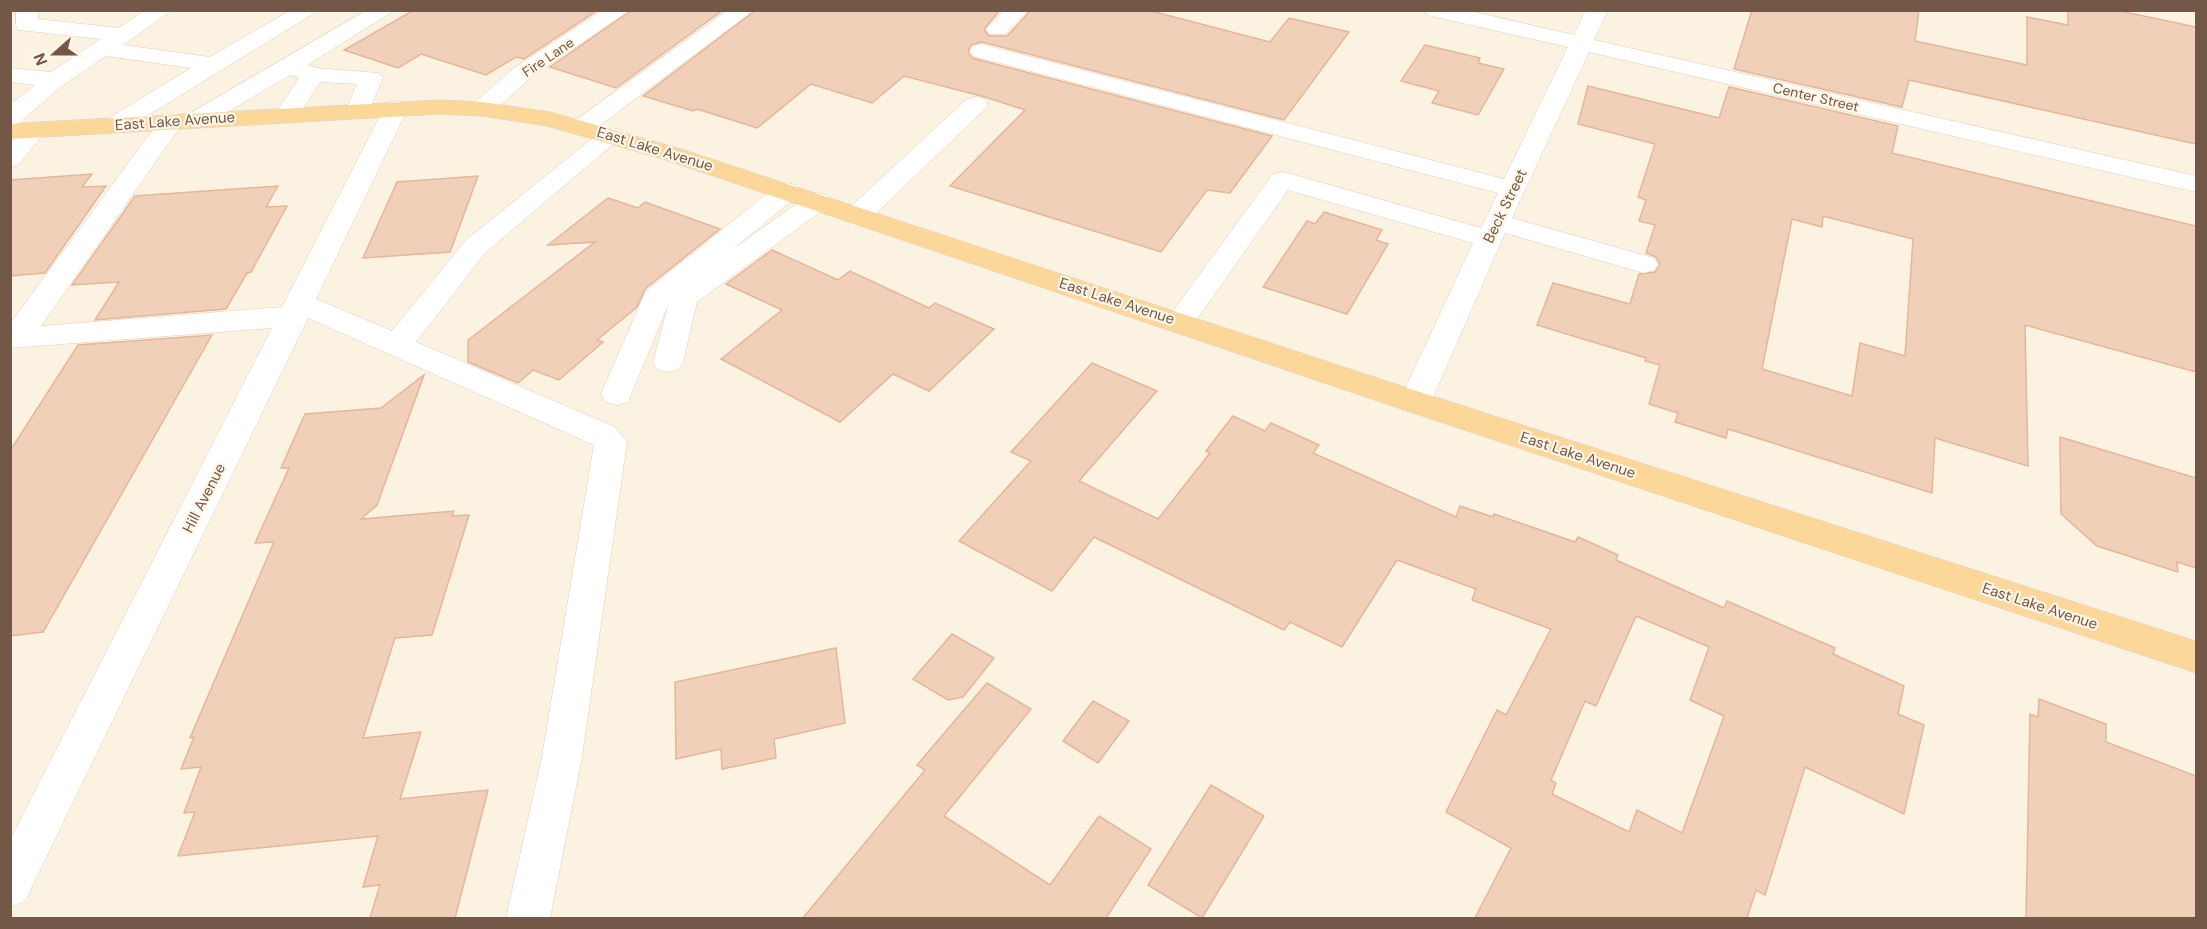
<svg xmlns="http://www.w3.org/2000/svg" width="2207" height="929" viewBox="0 0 2207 929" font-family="'DM Sans',sans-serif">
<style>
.building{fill:#f1d0b9;stroke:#e4b69a;stroke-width:1.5;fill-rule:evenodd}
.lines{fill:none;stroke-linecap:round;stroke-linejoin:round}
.minor-casing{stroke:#e0cebd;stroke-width:1}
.major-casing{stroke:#dbd4cf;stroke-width:1}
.minor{fill:#fff;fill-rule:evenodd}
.major{fill:#fbd799;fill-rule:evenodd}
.labels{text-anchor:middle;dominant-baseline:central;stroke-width:4.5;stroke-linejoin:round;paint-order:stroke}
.far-street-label{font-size:14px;fill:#735848;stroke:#fff6e7}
.street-label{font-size:15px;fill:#735848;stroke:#fff6e7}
</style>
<rect width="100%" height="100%" fill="#fcf2e1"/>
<g class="building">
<polygon points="414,10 598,10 524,59 516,57 486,75 421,54 398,68 344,50"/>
<polygon points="632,10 723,10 616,88 550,67"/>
<polygon points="756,10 1000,10 984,29 989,36 1007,36 1031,10 1147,10 1270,42 1289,18 1349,32 1284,120 982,42 971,45 968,52 972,58 1272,136 1230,193 1207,190 1161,252 950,186 1025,110 985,97 904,76 872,103 811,84 757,128 697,109 693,111 643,96"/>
<polygon points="1752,10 1919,10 1915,41 2027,65 2027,17 2068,25 2068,10 2115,10 2196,27 2196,144 1909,80 1902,107 1734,69"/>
<polygon points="1425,45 1480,58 1478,63 1504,69 1478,115 1432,103 1439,91 1401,81"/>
<path d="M1588,86L1719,118L1729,87L1898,126L1892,153L2196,226V372L2025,325L2028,466L1935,438L1932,493L1728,429L1726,438L1675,422L1678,413L1649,404L1660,365L1645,361L1646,358L1537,325L1553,283L1630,304L1639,274L1655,272L1660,265L1656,257L1646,253L1655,225L1639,221L1646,200L1638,197L1655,144L1578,124ZM1823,216L1913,239L1905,356L1860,343L1852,396L1762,369L1792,219L1822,227Z"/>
<polygon points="92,174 82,187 106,186 45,273 10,276 10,180"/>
<polygon points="478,176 450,252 363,258 397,182"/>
<polygon points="278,186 266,207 287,206 251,272 247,273 226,309 95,320 119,282 72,285 135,196"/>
<polygon points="608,198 638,208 645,202 720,229 645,289 637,307 597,340 603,342 559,380 533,370 518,383 468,362 468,340 595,242 548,245"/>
<polygon points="1324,212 1382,230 1376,240 1388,244 1347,314 1263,287 1307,221 1315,224"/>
<polygon points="772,250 838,280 850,271 929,308 935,303 994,329 929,391 893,374 840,422 721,359 782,310 726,284"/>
<polygon points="212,335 43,632 10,636 10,451 78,345"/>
<path d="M1092,363L1157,391L1079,481L1158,519L1210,453L1206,451L1233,416L1265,431L1271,423L1319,445L1313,453L1456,517L1460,506L1493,517L1494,514L1575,542L1578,537L1618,555L1616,560L1724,608L1727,601L1835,648L1833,654L1904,686L1898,714L1924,725L1904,814L1805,767L1765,895L1756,890L1747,918H1475L1511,848L1446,812L1497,710L1506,715L1551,629L1472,600L1476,589L1397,560L1342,647L1290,622L1284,630L1094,537L1052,591L959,541L1031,461L1011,452ZM1636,616L1709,647L1690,700L1724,716L1682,833L1637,810L1629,832L1552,794L1556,783L1551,780L1585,701L1596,706Z"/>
<polygon points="424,375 377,505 361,519 454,511 452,516 469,515 432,635 395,638 363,738 421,732 400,799 488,790 455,918 370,918 380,885 363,887 378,836 178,856 195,812 184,813 201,767 181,769 194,737 190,738 274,542 255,543 289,468 281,468 305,414 381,408"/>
<polygon points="2060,437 2196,478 2196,568 2177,562 2178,572 2097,546 2061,514"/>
<polygon points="952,634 994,658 963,697 948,700 913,679"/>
<polygon points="836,648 845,723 774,739 776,758 722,769 721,749 676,759 675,682"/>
<polygon points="987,683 1031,709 944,816 1050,885 1099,816 1151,849 1106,918 803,918 925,770 917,765"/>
<polygon points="2039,699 2106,724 2106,742 2196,776 2196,918 2026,918 2030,714 2038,717"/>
<polygon points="1093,701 1129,721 1098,763 1063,741"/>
<polygon points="1211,785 1264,816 1202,918 1148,885"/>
</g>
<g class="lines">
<defs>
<g id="minor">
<polygon points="16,10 38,10 38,19 119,28 145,10 172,10 123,45 210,57 291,10 319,10 124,130 115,132 106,130 103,125 106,120 191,68 106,56 63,85 19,123 10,125 10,105 35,85 10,82 10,68 51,72 101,39 19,30 16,25"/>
<polygon points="367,10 395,10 307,65 316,68 379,73 383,78 367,115 358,117 349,115 346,110 357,84 320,82 296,119 287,121 278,119 275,114 299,78 290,75 205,125 196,127 187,125 184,120 187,115"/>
<polygon points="603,10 630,10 530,78 491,114 482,116 473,114 470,109 473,104 514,68"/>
<polygon points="728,10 754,10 591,132 582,134 573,132 570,127 573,122"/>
<polygon points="1004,10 1029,10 1005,34 989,34 986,29"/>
<polygon points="1424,10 1466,10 1574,35 1586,10 1608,10 1594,40 2196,176 2196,192 1589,52 1512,218 1654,258 1658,264 1654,270 1644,273 1505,233 1431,402 1426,410 1415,413 1404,410 1399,402 1473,243 1288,190 1190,329 1180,332 1170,329 1165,322 1273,174 1282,172 1291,174 1481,228 1498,193 973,56 970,51 973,46 981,44 1504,179 1568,47 1427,15"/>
<polygon points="976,97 985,99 988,104 985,109 868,221 858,223 848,221 845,215 848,209 967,99"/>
<polygon points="396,101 405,103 408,108 316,299 392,331 466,240 603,130 612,128 621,130 624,135 486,252 416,342 615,427 627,442 582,757 550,918 506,918 542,757 594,445 308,318 25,901 10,907 10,840 272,328 10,348 10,324 163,116 172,114 181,116 184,121 41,326 282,307 384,108 387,103"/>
<polygon points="34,124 43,126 46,131 19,164 10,167 10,143 25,126"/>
<polygon points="787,183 796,185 800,191 796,197 733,249 809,195 818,193 827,195 831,201 827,207 697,302 683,362 679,369 668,372 657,369 653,362 668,305 628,402 617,405 606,402 601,394 646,291 778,185"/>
</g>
<polygon id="major" points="440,100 482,102 550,112 681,149 1426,394 2196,641 2196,673 1404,410 663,159 547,126 482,116 440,114 10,139 10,124"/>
</defs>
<use href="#minor" class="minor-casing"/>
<use href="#major" class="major-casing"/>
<use href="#minor" class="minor"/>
<use href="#major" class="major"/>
</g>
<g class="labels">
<g class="far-street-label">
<text transform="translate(548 57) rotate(-34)">Fire Lane</text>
<text transform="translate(1816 97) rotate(13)">Center Street</text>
</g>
<g class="street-label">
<text transform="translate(175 121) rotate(-4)">East Lake Avenue</text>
<text transform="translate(655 149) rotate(17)">East Lake Avenue</text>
<text transform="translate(1505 206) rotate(-64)">Beck Street</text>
<text transform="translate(1117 301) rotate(18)">East Lake Avenue</text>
<text transform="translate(1578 455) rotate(18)">East Lake Avenue</text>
<text transform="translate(204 498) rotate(-63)">Hill Avenue</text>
<text transform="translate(2040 606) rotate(18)">East Lake Avenue</text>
</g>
</g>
<rect width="2207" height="929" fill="none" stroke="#735848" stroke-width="24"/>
<g transform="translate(54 54) rotate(249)" stroke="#fff6e7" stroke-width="4.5" paint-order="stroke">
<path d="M0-4.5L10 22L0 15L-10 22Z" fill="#735848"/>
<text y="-9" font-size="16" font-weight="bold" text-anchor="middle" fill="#735848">N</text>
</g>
</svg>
